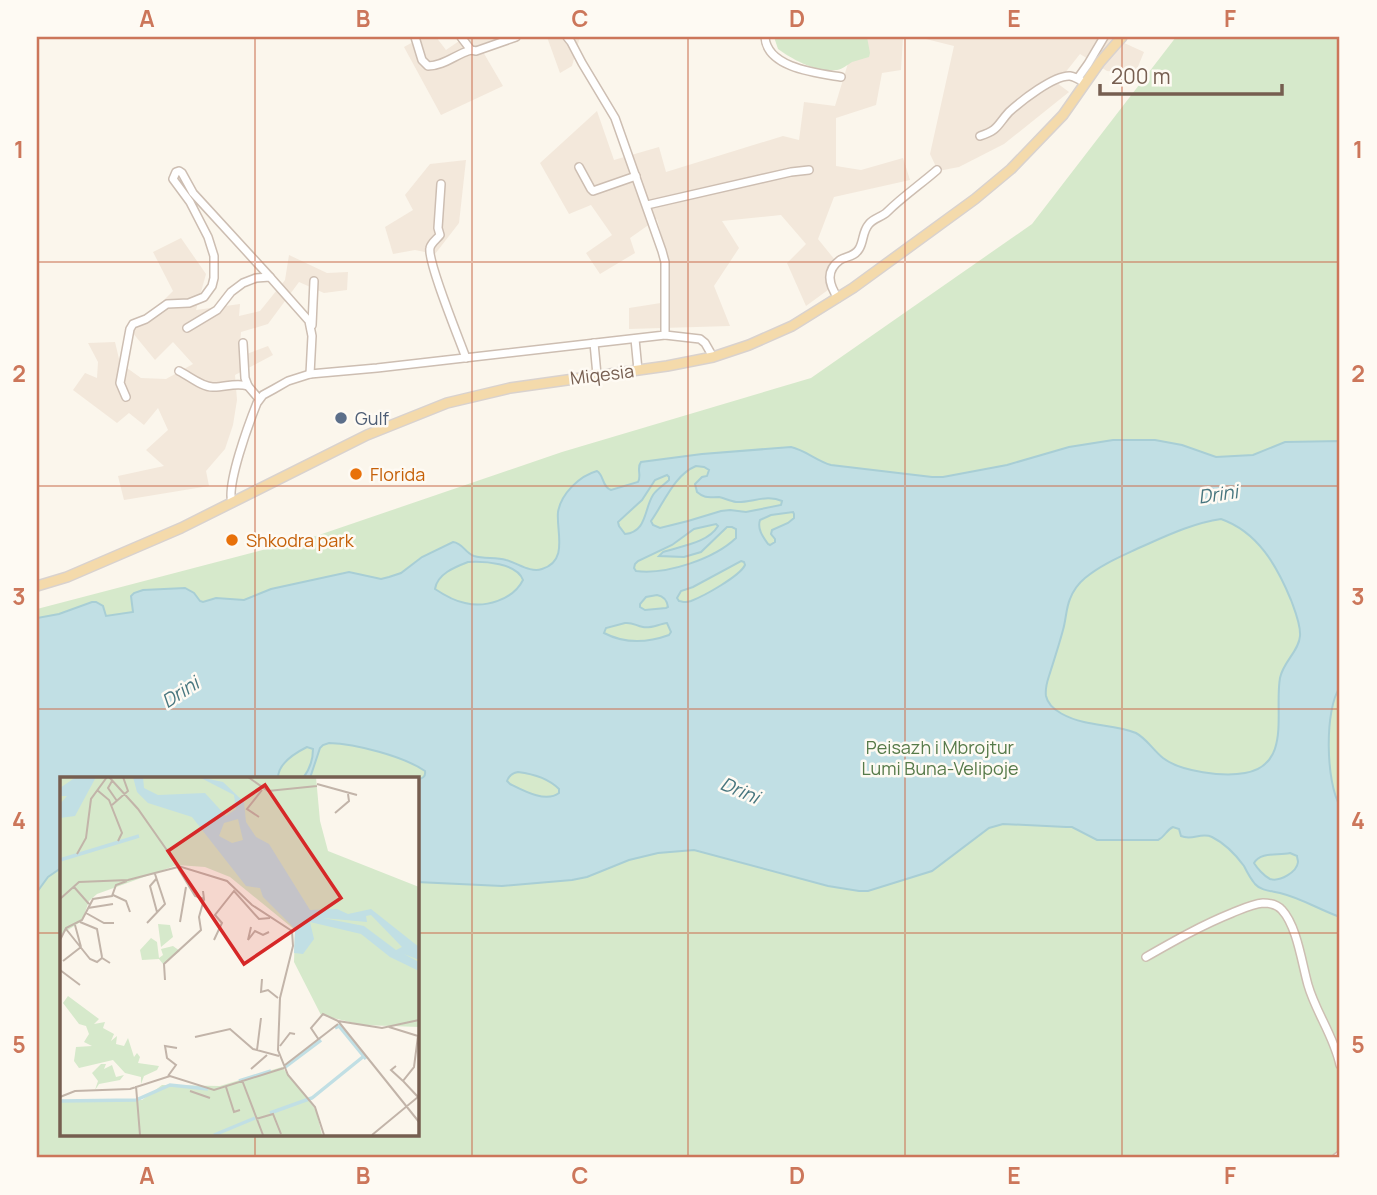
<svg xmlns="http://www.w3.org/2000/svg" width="1377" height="1195" viewBox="0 0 1377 1195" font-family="Manrope,sans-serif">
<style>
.residential{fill:#f3e8db}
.green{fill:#d6e9cb;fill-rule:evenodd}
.water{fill:#c1dfe4;stroke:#a8ced5;stroke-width:2;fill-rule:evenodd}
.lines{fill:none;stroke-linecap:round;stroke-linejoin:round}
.minor-casing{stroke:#cdbeb2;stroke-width:10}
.major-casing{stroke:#d9d2ce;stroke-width:12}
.minor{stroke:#fff;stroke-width:7}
.major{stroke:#f4daab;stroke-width:9}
.grid{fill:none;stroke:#cc765a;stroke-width:2;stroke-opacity:0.55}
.service-dot{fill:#5c6f8a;stroke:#fefaf3;stroke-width:2.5}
.food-dot{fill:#e8710a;stroke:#fefaf3;stroke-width:2.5}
.labels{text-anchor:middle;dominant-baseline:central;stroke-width:5;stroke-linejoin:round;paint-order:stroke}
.street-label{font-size:18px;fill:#765e50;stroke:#fefaf3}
.service-label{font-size:18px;fill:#4e5e75;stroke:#fefaf3;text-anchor:start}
.food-label{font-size:18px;fill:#c56008;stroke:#fefaf3;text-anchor:start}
.park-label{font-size:18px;fill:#567a49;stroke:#fefaf3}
.water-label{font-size:19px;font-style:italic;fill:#47767f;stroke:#fefaf3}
.inset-river{fill:none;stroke:#c1dfe4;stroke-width:3.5}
.inset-road{fill:none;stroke:#c2b4a9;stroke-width:2}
.view{fill:#d62828;fill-opacity:0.15;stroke:#d62828;stroke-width:3.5}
.inset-edge{fill:none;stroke:#765e50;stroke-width:3.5}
.neatline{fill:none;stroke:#cc765a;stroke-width:2.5}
.grid-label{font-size:23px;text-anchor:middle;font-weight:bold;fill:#cc765a}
</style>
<rect width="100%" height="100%" fill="#fbf6ec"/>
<g class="residential">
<polygon points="422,37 436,37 446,50 465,37 502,37 479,45 503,86 441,115 404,47"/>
<polygon points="547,37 623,37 624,39 580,37 572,66 560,73"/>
<polygon points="856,37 903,37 901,70 882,73 876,105 836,118 836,166 861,170 903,158 910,180 834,197 818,239 839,265 825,278 832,287 806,306 787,263 806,244 781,215 722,221 739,248 714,286 730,326 629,329 629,308 667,302 667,256 657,219 630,238 635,253 600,274 586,253 612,235 591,205 569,214 540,163 597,111 614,160 659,147 666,172 783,136 799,140 804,102 835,106"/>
<polygon points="918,37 1111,37 1144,52 1135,74 1107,71 1080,54 1057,83 1069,92 1004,144 959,167 938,171 930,154 954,46"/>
<polygon points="466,160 459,223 435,254 415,250 393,254 385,227 413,210 405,195 430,164"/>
<polygon points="181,238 206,274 196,310 240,304 239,316 260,311 285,280 289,255 327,273 348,272 347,290 324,293 299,282 268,324 241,332 239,357 268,346 273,355 235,375 237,400 233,425 225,449 206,471 209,486 124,500 118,476 164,466 146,450 168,430 158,408 144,425 129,413 117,423 73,390 85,373 97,378 98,362 88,343 115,342 120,363 141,378 166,379 193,364 173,342 155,360 132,332 173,291 153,252"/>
</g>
<g class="green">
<path d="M774,37H867L870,53L869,57C863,59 858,60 852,62C847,65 843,69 837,70C818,73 793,60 778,49Z"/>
<path d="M1176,37H1340V1158H37V609L316,536L562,452L811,378L1032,224ZM61,778H416V1134H61Z"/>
</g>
<path class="water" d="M1113,440H1155L1182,445L1216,457L1253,455L1285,442L1340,441V687C1324,710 1326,783 1340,806V917C1320,910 1301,898 1280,893C1272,891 1261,891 1255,884C1251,879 1247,872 1244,866C1236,855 1224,843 1212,837C1201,832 1192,841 1181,836L1179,829L1173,827C1166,830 1165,837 1158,840H1097L1072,827H1066L1003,824L989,828L932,871L868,891H859L828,886L694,850L658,853L629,860L587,877L572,880L502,886L417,882V779C422,779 426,777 425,771C403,756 356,744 329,743L323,745L320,748L310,778H303C310,769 313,761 313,749L307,747C295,753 278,764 278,778H61V868L48,877L37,892V618L59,614L92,602H96L103,606L106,616L133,612L131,596L134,593L143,590L185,588L194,593L200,601L203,602L216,598L244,600L271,589L349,572L381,579L389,577L401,573L422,557L453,542C463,543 465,553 474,556C484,559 496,557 506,560C518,563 530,573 542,569C569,561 556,531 558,512C561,494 579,476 597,471C604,475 602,487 611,490L638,482C642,476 636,468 641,462L702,454L791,447C805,450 817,461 831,465L932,477H943L1007,465L1069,447ZM696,466L704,467L709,470L707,476L702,477L695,484L697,492C705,499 709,497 719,497C724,498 730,501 736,502C751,503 767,494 782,501L781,505L746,512L730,510L721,511L688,521L660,528L653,525L651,521C664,503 674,475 696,466ZM667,475L669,477V480C664,485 657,489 653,495C644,509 647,532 625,534L619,526L618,522L642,500L655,480ZM793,512L794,514V518L788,523L772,530L771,534L775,539V542L770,545L768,544C763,537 757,529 760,520L771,515ZM1221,519C1258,532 1277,566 1291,600C1295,611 1301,625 1300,636C1299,651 1283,662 1280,678C1274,711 1292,765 1245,773C1224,777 1181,772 1163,758C1153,750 1147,739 1136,733C1120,726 1100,726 1084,722C1071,719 1049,711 1046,696C1045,689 1047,682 1049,676C1054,660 1059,645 1063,630C1066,620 1066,608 1070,599C1073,591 1079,583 1085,578C1102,564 1122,556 1141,547C1166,536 1193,523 1221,519ZM716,524L718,526C708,543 681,546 663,552L659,556L684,557L701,552L727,527H732L736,529V538C714,559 666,575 636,571L634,568L635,564L638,561L672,545L694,529ZM741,561L744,562L745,565C740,576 704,596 691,601C685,603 685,602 679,601L677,598L681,591L693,587ZM468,562C484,561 517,563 523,580C513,600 485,608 465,603C454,601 444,595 435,589C437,574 455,567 468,562ZM657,595C663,596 667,600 668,607L666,608L645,610L640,607V604L646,597ZM625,623C633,622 636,626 643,627C650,629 659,624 667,623L671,632L669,635C647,643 625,644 604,633L606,628ZM518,772C534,774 548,778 559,789V793C546,803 524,791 510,784L507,781C509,775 513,773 518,772ZM1290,853L1297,856C1297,858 1298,860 1298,862C1297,872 1280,882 1270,879C1264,876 1257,868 1254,863C1261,851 1278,856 1290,853Z"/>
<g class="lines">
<defs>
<g id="minor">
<path d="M415,37L422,60L428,66C444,66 456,54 471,50"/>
<polyline points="461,37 471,50 476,51 516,37"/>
<path d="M765,37C767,68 817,73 841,77"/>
<polyline points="1078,78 1088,64 1104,37"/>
<path d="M980,136C999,130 997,125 1009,112C1021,101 1054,75 1070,76C1076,77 1080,80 1085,83"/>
<polyline points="579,167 591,189 593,191 636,176"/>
<path d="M441,184L438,228L440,235C437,239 431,243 430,248C427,261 460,341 466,358"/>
<polyline points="647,205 791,172 809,170"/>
<path d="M838,298C829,285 825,271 840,260C847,256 854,257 859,249C864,241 862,232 869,224C874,218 882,217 887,212C902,197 921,184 937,170"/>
<polyline points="312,325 314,281"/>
<polyline points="187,328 217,310 231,292 243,283 256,278 270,277 309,321 312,336 310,374"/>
<polyline points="665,335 700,339 705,343 713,357"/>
<polyline points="635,339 638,370"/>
<polyline points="243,343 245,378 248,386 259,399"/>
<polyline points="594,343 597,375"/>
<path d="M179,371C189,376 203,388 214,387C226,387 236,382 248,386"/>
<polyline points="126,397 120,383 130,329 133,324 146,319 167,304 189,303 204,297 212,286 214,278 214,256 208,237 190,202 173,179 176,172 179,171 182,173 193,193 270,277"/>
<path d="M232,503C226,485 249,423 257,403L263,395L274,389L288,381L310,374L377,368L665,335V262L662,251L615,118L582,63L571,42L567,37"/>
<path d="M1146,957C1174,941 1202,925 1232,913C1242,909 1252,904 1263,903C1270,903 1277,904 1282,910C1297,926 1302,964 1308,985C1316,1013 1334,1036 1340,1065"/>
<polyline points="1336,1158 1340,1155"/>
</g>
<polyline id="major" points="37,586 67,577 181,528 367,435 447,403 510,388 667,366 713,357 749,345 792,326 853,288 975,199 1011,169 1063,115 1100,62 1122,37"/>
</defs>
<use href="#minor" class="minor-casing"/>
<use href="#major" class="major-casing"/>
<use href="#minor" class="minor"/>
<use href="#major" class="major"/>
</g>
<path class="grid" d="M255,37V778M472,37V1158M688,37V1158M905,37V1158M1122,37V1158M37,262H1340M37,486H1340M37,709H1340M37,933H61M416,933H1340M255,1134V1158"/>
<circle class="service-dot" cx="341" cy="418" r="7"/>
<g class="food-dot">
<circle cx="356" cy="474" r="7"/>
<circle cx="232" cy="540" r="7"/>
</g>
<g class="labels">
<g class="street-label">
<text transform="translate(602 374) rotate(-7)">Miqesia</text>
</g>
<g class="service-label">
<text x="355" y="418">Gulf</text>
</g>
<g class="food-label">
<text x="370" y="474">Florida</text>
<text x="246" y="540">Shkodra park</text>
</g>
<g class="park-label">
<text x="940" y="747">Peisazh i Mbrojtur<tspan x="940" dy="21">Lumi Buna-Velipoje</tspan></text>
</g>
<g class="water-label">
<text transform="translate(1218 494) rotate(-8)">Drini</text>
<text transform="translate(180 692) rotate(-33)">Drini</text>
<text transform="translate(740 790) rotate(23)">Drini</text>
</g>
</g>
<g transform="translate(60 777)">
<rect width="359" height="359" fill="#fbf6ec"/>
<path d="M0,0H256L260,44L268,74L359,110V250L302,248L261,238L234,185L235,153L170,100L145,90L117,88L37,117L29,124L22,144L0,158ZM98,147L110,148L113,160L101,170ZM91,161L97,165L99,181L103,178L101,172L113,169L120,174L103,187L99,182L82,183L80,173ZM8,219L39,242L34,247L45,245L43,251L54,257L51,264L57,259L56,267L64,269L68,261L74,280L77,276L80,280L78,286L99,289L97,293L84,299L81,307V300L65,296L53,283L19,291L14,284L16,270L32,269L24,265L29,257L26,249L19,247L3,226ZM41,287H46L44,292L52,288L56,300L64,298L60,303L39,307L35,313L38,304L32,296ZM222,290L256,333L262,358H0V324L82,323L102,308L160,309Z" fill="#d6e9cb"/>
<path d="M36,0L15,39L0,41V27L7,19H0V11L16,0ZM73,0H83L84,11L98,18L145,16L166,39L176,32L174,18L139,0L163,5L184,25L186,45L196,60L209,67L250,133L277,132L288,137L311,132L359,170V183L344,177L359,185V194L330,180L301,157L250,145L254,162L243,177L234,176L235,152L203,120L200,111L186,109L132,40L88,26L77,15ZM178,42L183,63L172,66L159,59L164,46ZM311,138L342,170L336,173L304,149L263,141L307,145L306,139Z" fill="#c1dfe4" fill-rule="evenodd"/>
<path class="inset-river" d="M0,83L79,59M275,251L279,249L306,282M225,290L261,263M179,304L211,294M0,324L76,323L110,308L148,312M210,336L252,321L304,279M154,358L195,341"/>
<path class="inset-road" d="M49,0L78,32L118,89L167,104L192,128L232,154L233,169L220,221L218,273L228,298L255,330L264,358M188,0L208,14L257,9M52,4L48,11L57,24M257,7L297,18M37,13L49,23L62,56L58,64M52,28L68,14L63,0M275,36L289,24L288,17M199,40L187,32L202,13M17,77L26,61L31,22L47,0M118,91L135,119L144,122L143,114M97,101L90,109L97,135M14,110L29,127M53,118L66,124L70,135M0,122L19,105L68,103L118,90M28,131L53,127M26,136L44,146H54M20,145L37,152L42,180M120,145L126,110M87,146L105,127L95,97M15,148L21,170M191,150L188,163L195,154L203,158L209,155M6,152L30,182L37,185L42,181L50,186M0,163L6,151L22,143L33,122L52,119L56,108L67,104M154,163L162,146L155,138L174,114L199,142L210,141M3,184L21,170M0,193L20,208M202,202L201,215L208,213L218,221M105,203L104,187L141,153L139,140L144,122M278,244L359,345M135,260L170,252L193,272L219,279M259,263L251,251L263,237L278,244L322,251L359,243M220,269L230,256L235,257M197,273L201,241M225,288L278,247M336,289L331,293L343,304M191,292L207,278M108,299L116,288L107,281L105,269L117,271M182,303L203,358M76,309L80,358M166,310L174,335L180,333M130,314L150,321M0,320L15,314L70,312L110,299L154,313L224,291M196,342L213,337L221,357M312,358L358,320L343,304L354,290L358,259L329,250"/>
<path class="view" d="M205,8L281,121L184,187L108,74Z"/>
<rect width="359" height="359" class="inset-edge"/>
</g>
<rect width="1377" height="1195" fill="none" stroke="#fefaf3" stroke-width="77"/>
<path d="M1100 84v10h182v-10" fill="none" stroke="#765e50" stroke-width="3.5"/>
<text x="1111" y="84" font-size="21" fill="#765e50" stroke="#fefaf3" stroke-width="5" paint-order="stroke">200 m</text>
<rect x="38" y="38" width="1300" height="1118" class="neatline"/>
<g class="grid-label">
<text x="147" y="27">A</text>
<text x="363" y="27">B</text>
<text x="580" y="27">C</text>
<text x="797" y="27">D</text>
<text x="1014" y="27">E</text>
<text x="1230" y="27">F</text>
<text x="19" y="158">1</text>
<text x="1358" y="158">1</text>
<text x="19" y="382">2</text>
<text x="1358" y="382">2</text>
<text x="19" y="605">3</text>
<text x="1358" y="605">3</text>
<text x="19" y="829">4</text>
<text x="1358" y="829">4</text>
<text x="19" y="1053">5</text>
<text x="1358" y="1053">5</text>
<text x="147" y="1184">A</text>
<text x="363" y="1184">B</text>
<text x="580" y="1184">C</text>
<text x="797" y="1184">D</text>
<text x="1014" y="1184">E</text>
<text x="1230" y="1184">F</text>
</g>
</svg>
